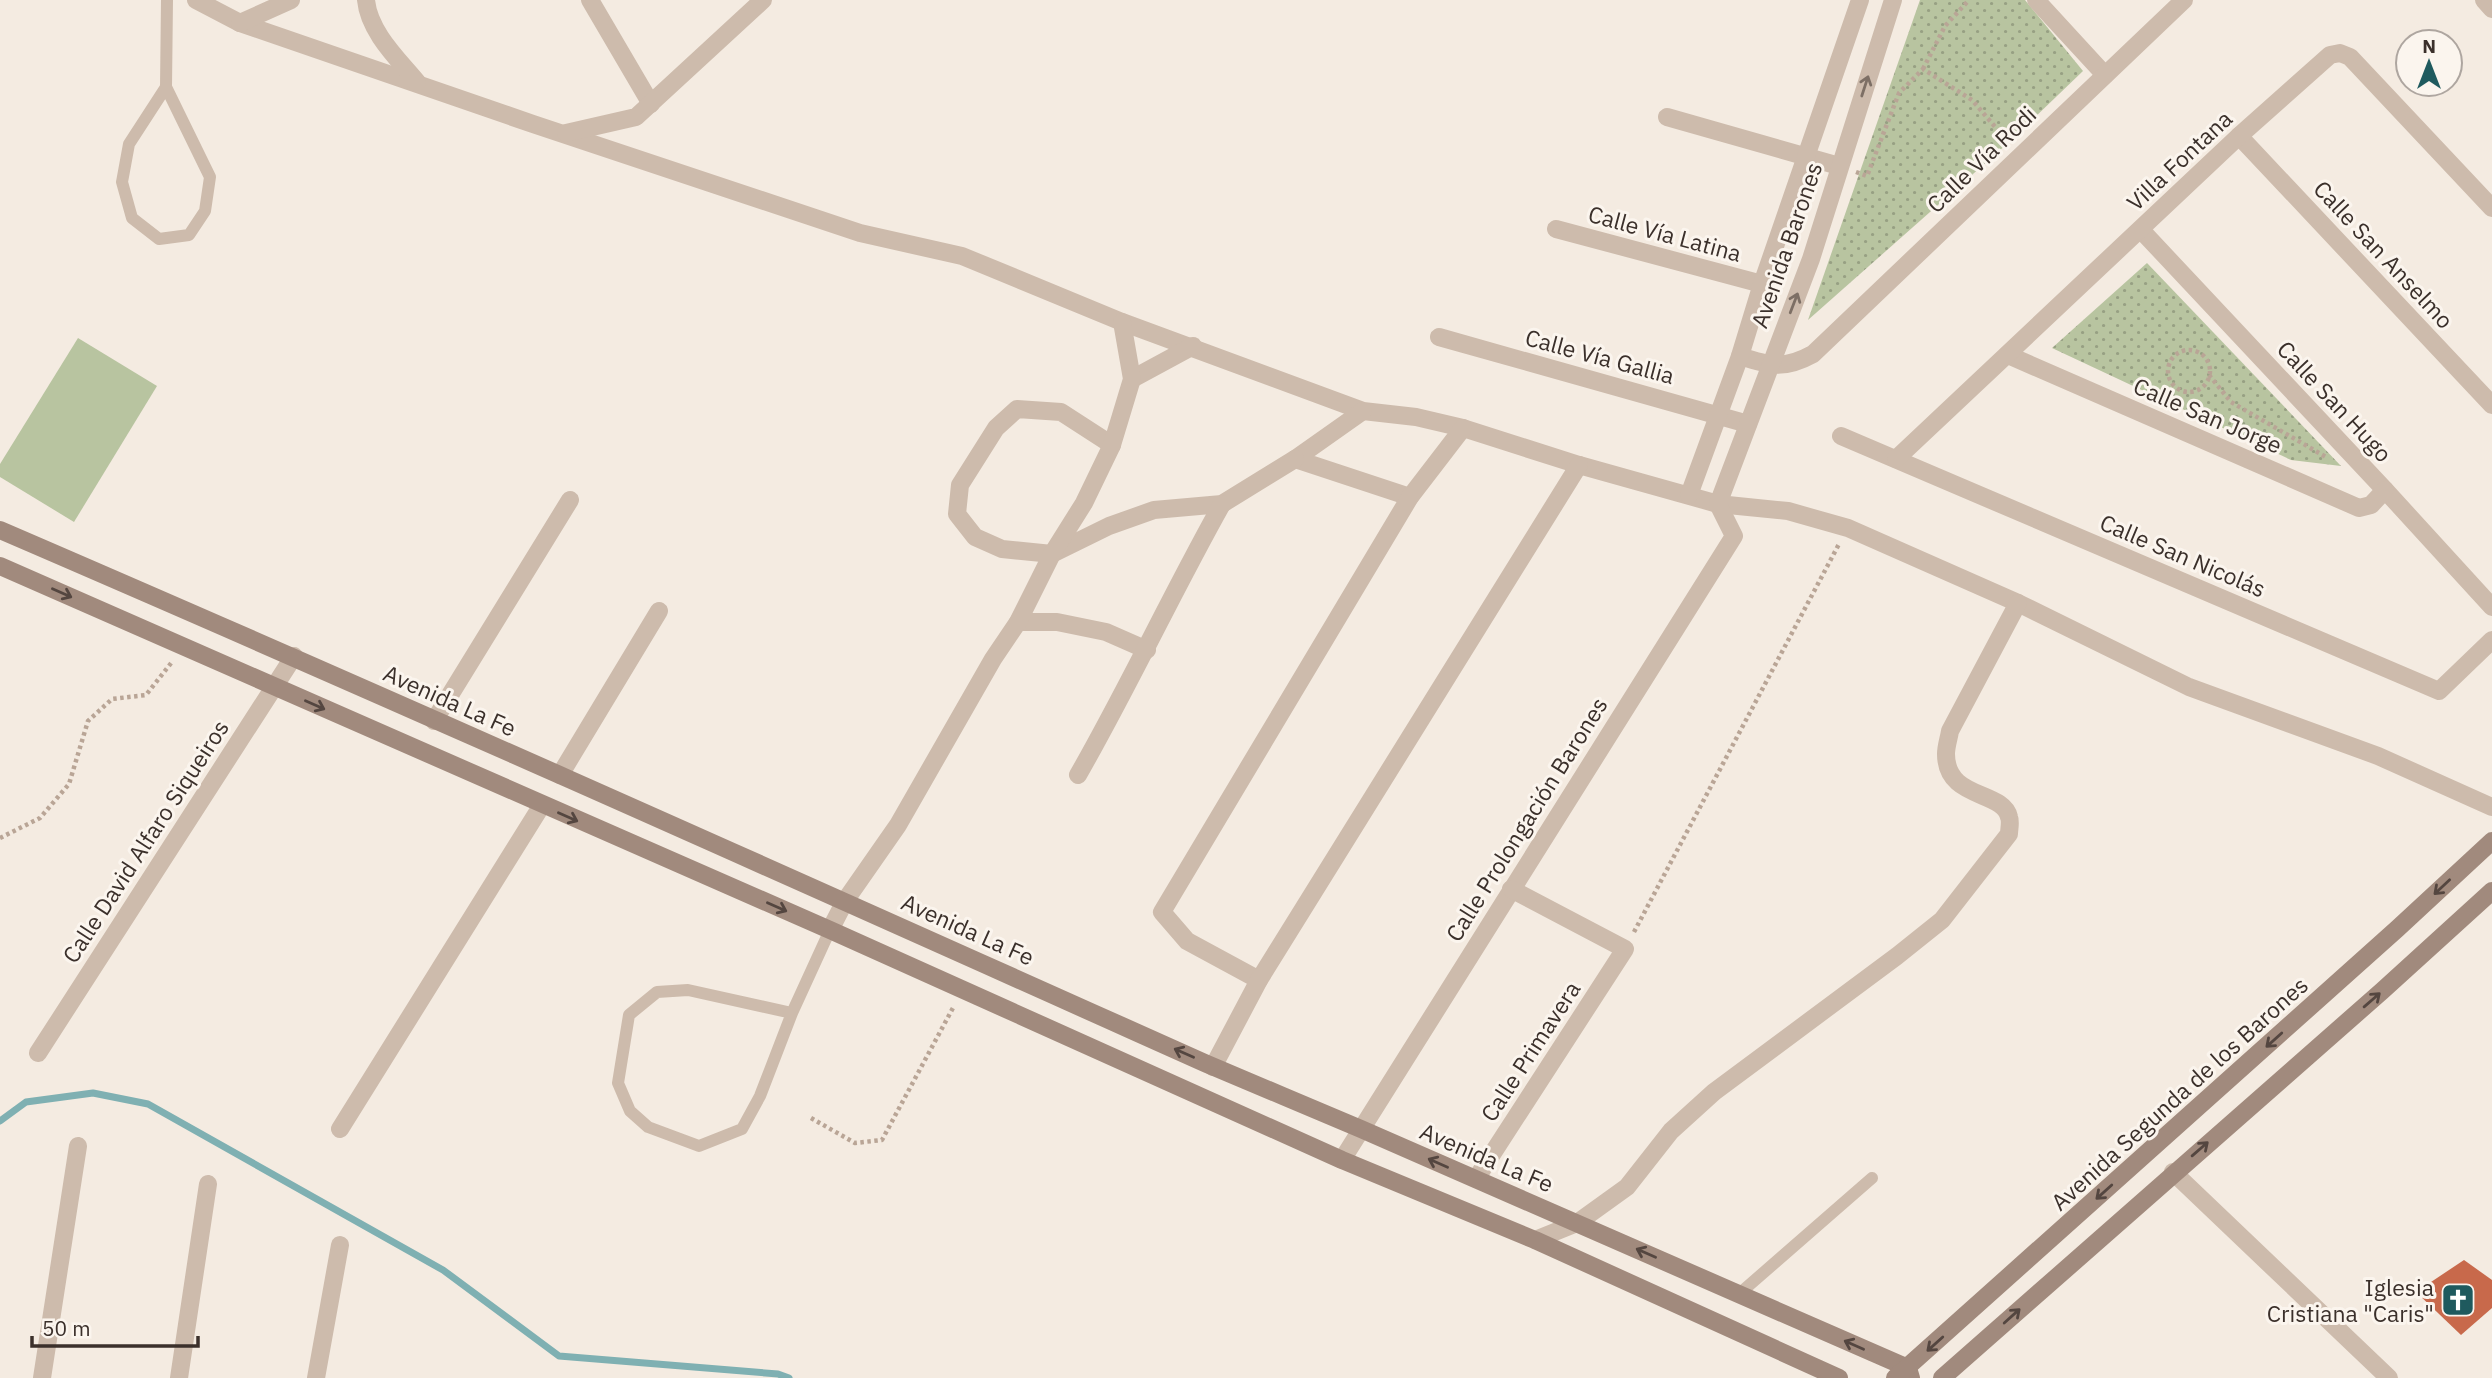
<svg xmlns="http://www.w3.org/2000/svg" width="2492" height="1378" viewBox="0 0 2492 1378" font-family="'IBM Plex Sans',sans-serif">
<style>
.grass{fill:#b8c4a0}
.park{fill:url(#park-dots)}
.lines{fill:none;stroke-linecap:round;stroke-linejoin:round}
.stream{stroke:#7fb0b2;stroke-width:7}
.building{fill:#c8694b}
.path{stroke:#b9a596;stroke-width:4.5;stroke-dasharray:3.5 3.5;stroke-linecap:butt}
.lane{stroke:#cdbbac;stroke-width:12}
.street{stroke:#cdbbac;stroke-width:18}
.secondary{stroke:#a18a7d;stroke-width:18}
.oneway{stroke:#7d6f65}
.oneway2{stroke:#544640}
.labels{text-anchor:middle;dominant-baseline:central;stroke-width:6;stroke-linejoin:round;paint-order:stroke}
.street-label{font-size:23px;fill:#3b302b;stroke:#fbf5ee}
.poi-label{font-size:23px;fill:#3b302b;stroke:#fbf5ee;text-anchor:end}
</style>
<defs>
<pattern id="park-dots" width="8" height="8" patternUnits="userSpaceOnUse" patternTransform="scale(1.75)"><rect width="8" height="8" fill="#b8c4a0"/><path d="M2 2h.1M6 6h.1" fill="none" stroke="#97a083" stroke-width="1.8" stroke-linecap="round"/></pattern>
</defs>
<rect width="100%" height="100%" fill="#f4ebe1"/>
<polygon class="grass" points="78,338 157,386 74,522 0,477 0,464"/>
<g class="park">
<polygon points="1920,0 2025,0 2083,71 2008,143 1808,320"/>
<polygon points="2147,263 2341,466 2291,460 2052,348"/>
</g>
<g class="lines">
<polyline class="stream" points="0,1121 26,1102 93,1093 148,1104 443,1270 559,1356 778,1374 789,1378"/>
</g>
<polygon class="building" points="2464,1260 2492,1280 2492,1308 2461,1335 2416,1292"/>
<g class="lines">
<g class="path">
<polyline points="1923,69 1945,26 1969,0"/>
<polyline points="1856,172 1867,176 1899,93 1923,69 1972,100 2009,143"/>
<circle cx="2189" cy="371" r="21"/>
<polyline points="2209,375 2231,402 2326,457"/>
<polyline points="0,838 40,818 69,784 88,721 112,699 146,695 172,662"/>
<polyline points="1634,932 1839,544"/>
<polyline points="811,1118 855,1143 882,1140 954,1006"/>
</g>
<g class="lane">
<polyline points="166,87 129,144 122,182 132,218 159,239 189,235 205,211 210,177 166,87 167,0"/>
<polyline points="792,1013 688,990 657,992 629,1015 618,1083 630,1111 648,1127 699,1146 742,1129 760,1096 792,1013 830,930"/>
<polyline points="1739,1294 1872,1178"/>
</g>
<g class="street">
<polyline points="196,0 240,23 533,124 860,233 962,256 1122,322 1363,411 1416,417 1463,428 1579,465 1718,504 1788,511 1848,528 2018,603 2189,687 2378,756 2492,807"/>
<path d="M366,0C369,32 398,59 417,82"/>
<polyline points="590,0 651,104"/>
<polyline points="2036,0 2105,75"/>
<polyline points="2484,0 2492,9"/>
<polyline points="240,23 291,0"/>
<polyline points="1667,117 1839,166"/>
<polyline points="566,133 636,117 763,0"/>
<polyline points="2239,136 2492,405"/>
<polyline points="1556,229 1762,284"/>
<polyline points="2141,230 2385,490 2492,607"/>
<polyline points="1439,337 1748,424"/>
<polyline points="2008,355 2359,508 2371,505 2385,490"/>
<path d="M1740,356C1770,366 1784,370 1813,354L2184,0"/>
<polyline points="1132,379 1193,346"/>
<polyline points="1363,411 1295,459 1410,497"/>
<polyline points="1841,436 2439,691 2492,640"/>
<polyline points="1112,445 1061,412 1017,409 996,428 960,485 957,514 975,537 1002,549 1052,554 1109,526 1154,510 1222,504 1295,459"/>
<polyline points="1896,459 2239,136 2330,55 2340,53 2350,57 2492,208"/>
<polyline points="1689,495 1740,356 1762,284 1860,0"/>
<polyline points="1018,622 1057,622 1106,632 1147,650"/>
<polyline points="434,721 570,500"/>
<polyline points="560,775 659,611"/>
<path d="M1078,775C1129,686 1172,593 1222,504"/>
<polyline points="830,930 845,901 898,825 993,659 1018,622 1052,554 1084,503 1112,445 1132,379 1122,322"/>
<polyline points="1259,980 1187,941 1162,912 1410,497 1463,428"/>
<polyline points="38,1053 294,656"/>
<polyline points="1213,1067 1259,980 1579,465"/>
<polyline points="340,1129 542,805"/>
<polyline points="1342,1160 1734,536 1718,504 1811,259 1893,0"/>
<polyline points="2173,1172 2389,1378"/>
<polyline points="1476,1179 1625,949 1511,889"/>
<path d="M1535,1240L1577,1223L1627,1187L1671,1131L1714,1092L1897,956L1942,920L2009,834C2009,829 2011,822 2009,817C2003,790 1946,800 1946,754C1946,746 1949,738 1950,731L2018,603"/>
<polyline points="42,1378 78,1146"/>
<polyline points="179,1378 208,1184"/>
<polyline points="316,1378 340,1245"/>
</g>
<g class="secondary">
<path d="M0,530C404,704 805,884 1207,1064C1258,1086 1310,1107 1361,1129C1543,1208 1725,1288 1908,1368L1911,1378"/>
<polyline points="0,566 830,930 1342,1160 1535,1240 1839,1378"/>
<polyline points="1895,1378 2397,929 2492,841"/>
<polyline points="1942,1378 2382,991 2492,891"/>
</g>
</g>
<defs><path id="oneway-shaft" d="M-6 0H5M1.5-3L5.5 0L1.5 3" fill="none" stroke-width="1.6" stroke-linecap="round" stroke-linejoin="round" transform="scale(1.75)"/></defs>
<g class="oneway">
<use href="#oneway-shaft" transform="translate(1865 86) rotate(-72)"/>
<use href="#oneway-shaft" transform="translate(1794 303) rotate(-69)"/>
</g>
<g class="oneway2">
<use href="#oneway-shaft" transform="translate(62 593) rotate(24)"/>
<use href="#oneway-shaft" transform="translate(315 705) rotate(24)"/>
<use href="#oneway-shaft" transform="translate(568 817) rotate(24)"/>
<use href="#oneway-shaft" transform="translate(2442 887) rotate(137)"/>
<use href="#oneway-shaft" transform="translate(777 907) rotate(24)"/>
<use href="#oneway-shaft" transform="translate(2372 1000) rotate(-41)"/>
<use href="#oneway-shaft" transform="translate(2274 1040) rotate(138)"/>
<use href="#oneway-shaft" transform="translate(1184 1053) rotate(-156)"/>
<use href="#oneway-shaft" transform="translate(2200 1149) rotate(-41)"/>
<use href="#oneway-shaft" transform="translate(1438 1163) rotate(-156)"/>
<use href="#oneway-shaft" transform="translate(2104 1192) rotate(138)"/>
<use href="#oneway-shaft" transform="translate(1646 1253) rotate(-156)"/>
<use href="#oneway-shaft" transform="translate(2012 1316) rotate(-42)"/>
<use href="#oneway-shaft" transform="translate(1935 1344) rotate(138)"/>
<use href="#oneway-shaft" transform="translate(1854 1345) rotate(-156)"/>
</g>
<defs>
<symbol id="church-square" viewBox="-11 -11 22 22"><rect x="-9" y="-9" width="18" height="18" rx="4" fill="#1f5a5e" stroke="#fbf5ee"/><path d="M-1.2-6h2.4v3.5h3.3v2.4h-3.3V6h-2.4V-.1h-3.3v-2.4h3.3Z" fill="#fff"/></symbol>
</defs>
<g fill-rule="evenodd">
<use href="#church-square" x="2439" y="1281" width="38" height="38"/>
</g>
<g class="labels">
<g class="street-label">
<text transform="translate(1981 159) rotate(-44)">Calle Vía Rodi</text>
<text transform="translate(2179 160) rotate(-43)">Villa Fontana</text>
<text transform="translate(1665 233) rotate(15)">Calle Vía Latina</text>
<text transform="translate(1786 245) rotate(-71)">Avenida Barones</text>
<text transform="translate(2384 254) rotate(47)">Calle San Anselmo</text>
<text transform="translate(1600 356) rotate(15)">Calle Vía Gallia</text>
<text transform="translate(2335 401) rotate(47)">Calle San Hugo</text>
<text transform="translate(2208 415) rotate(23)">Calle San Jorge</text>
<text transform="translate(2183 555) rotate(23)">Calle San Nicolás</text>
<text transform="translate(450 700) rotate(24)">Avenida La Fe</text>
<text transform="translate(1526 819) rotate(-58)">Calle Prolongación Barones</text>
<text transform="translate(145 841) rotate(-57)">Calle David Alfaro Siqueiros</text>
<text transform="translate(968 929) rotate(24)">Avenida La Fe</text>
<text transform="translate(1530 1051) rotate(-57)">Calle Primavera</text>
<text transform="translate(2179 1093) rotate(-42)">Avenida Segunda de los Barones</text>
<text transform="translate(1487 1157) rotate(23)">Avenida La Fe</text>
</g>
<g class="poi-label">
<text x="2434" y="1287">Iglesia<tspan x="2434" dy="26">Cristiana "Caris"</tspan></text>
</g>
</g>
<g transform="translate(2429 63)"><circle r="33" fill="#fbf5ee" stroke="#aea6a0" stroke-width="2"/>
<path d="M0-5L12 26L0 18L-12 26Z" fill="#1f5a5e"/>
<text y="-10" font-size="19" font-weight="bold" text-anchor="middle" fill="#3b302b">N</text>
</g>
<path d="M32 1336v10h166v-10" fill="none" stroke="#3b302b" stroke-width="3.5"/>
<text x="42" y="1336" font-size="21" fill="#3b302b" stroke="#fbf5ee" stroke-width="5" paint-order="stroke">50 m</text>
</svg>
